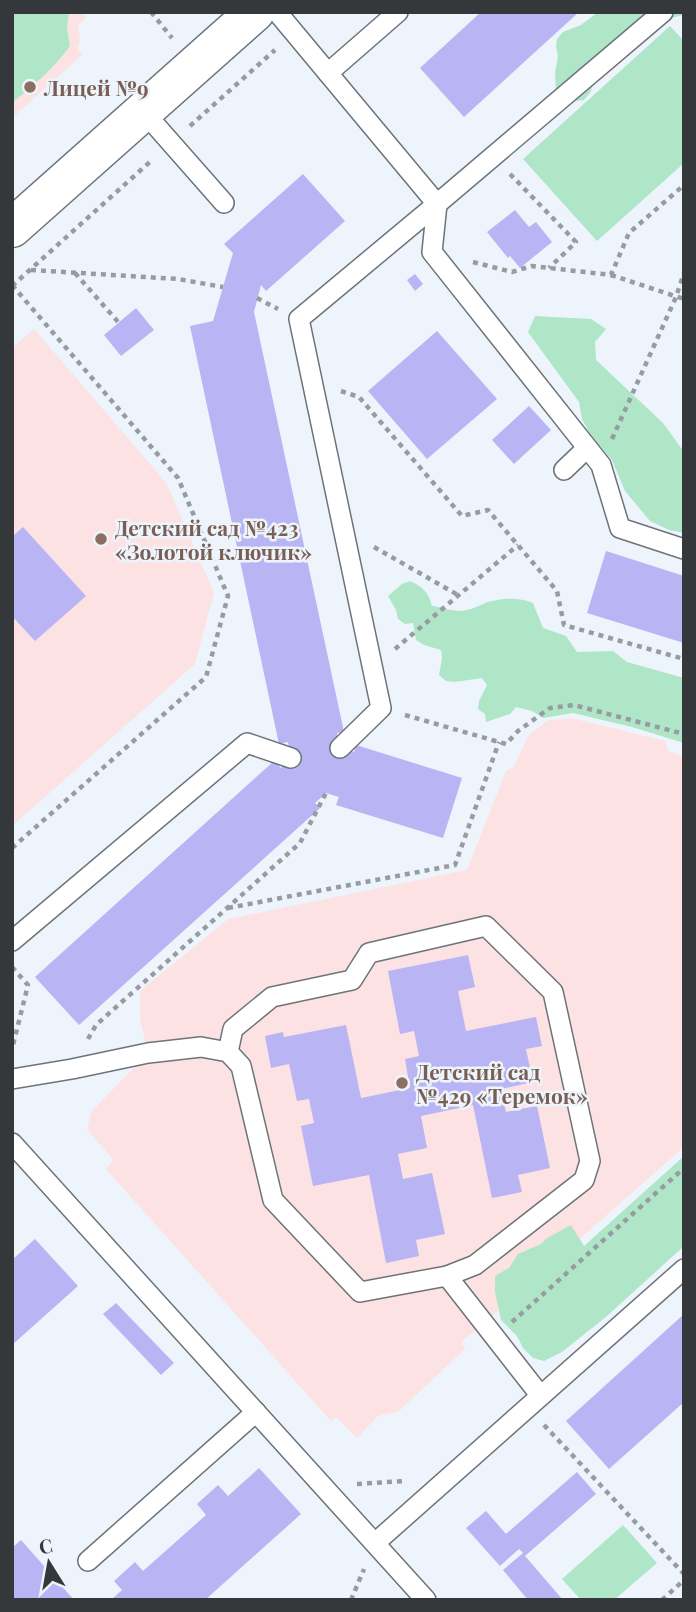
<svg xmlns="http://www.w3.org/2000/svg" width="696" height="1612" viewBox="0 0 696 1612" font-family="'Playfair Display',serif">
<style>
.education{fill:#fde2e3}
.green{fill:#afe6c8}
.building{fill:#b9b4f3}
.lines{fill:none;stroke-linecap:round;stroke-linejoin:round}
.service-casing{stroke:#6d7479;stroke-width:22}
.minor-casing{stroke:#6d7479;stroke-width:41}
.path{stroke:#969ca1;stroke-width:4.5;stroke-dasharray:5 5;stroke-linecap:butt}
.service{stroke:#fff;stroke-width:19}
.minor{stroke:#fff;stroke-width:38}
.education-dot{fill:#8d6e63;stroke:#edf4fb;stroke-width:2.5}
.labels{text-anchor:middle;dominant-baseline:central;stroke-width:5;stroke-linejoin:round;paint-order:stroke}
.education-label{font-size:21px;font-weight:bold;fill:#785e54;stroke:#edf4fb;text-anchor:start}
</style>
<rect width="100%" height="100%" fill="#edf4fb"/>
<g class="education">
<polygon points="12,12 82,12 86,18 78,26 80,40 78,48 82,55 12,118"/>
<polygon points="34,329 167,484 214,593 195,664 12,826 12,348"/>
<polygon points="571,718 665,741 668,751 684,757 684,1147 483,1324 461,1342 465,1349 399,1411 378,1416 357,1438 336,1417 331,1421 106,1169 114,1160 87,1130 91,1112 148,1053 140,1019 140,991 228,919 467,870 506,771 514,767 528,736 549,720"/>
</g>
<g class="green">
<path d="M12,12H69L67,28L70,46C54,68 33,86 12,103Z"/>
<polygon points="598,12 684,12 684,15 671,18 657,28 643,39 638,46 617,60 606,74 593,85 590,93 584,100 567,102 561,97 556,90 555,73 558,56 556,47 557,39 563,32 581,25"/>
<polygon points="670,26 684,41 684,163 597,241 523,159"/>
<polygon points="535,316 591,319 606,329 595,342 596,360 663,423 684,452 684,533 669,530 650,521 625,491 612,460 590,434 582,419 579,402 528,332"/>
<path d="M410,581C422,586 429,593 432,606C441,607 452,611 460,611C470,611 479,605 488,602C502,598 519,597 533,603L543,628L566,636L577,652L613,651L627,662L684,678V743L632,727L573,713L543,718L532,711L516,707L510,714L486,722L485,714L478,709L479,701L487,685L482,678L455,682L446,681L439,675L442,658L441,650L424,645L416,640L413,623L405,624L398,619L396,610L388,596L402,584Z"/>
<polygon points="684,1156 684,1246 607,1316 562,1352 544,1361 533,1358 523,1348 517,1336 501,1320 495,1292 495,1276 509,1268 518,1254 541,1244 547,1238 571,1225 584,1246"/>
<polygon points="623,1525 657,1563 614,1600 581,1600 562,1579"/>
</g>
<g class="building">
<polygon points="481,12 579,12 464,117 420,68"/>
<polygon points="303,174 345,221 266,291 261,285 254,312 344,732 337,733 340,748 354,752 356,745 462,778 443,838 336,805 339,797 326,793 315,803 320,808 79,1025 35,977 274,761 281,768 291,758 288,742 279,744 190,326 213,321 233,253 224,244"/>
<polygon points="515,210 529,227 536,222 552,242 520,268 510,256 508,258 487,232"/>
<polygon points="415,274 423,284 415,291 407,280"/>
<polygon points="136,308 154,330 121,356 104,335"/>
<polygon points="437,331 497,399 427,459 368,391"/>
<polygon points="529,406 551,430 514,464 492,440"/>
<polygon points="23,527 86,596 35,641 12,616 12,537"/>
<polygon points="606,551 684,576 684,643 587,613"/>
<polygon points="468,955 475,987 458,991 466,1031 536,1017 542,1046 526,1049 533,1082 501,1089 506,1112 537,1106 550,1168 518,1175 522,1192 492,1198 473,1105 421,1116 427,1148 398,1154 403,1179 432,1173 445,1234 416,1240 419,1256 386,1263 369,1175 313,1186 301,1126 314,1123 309,1099 297,1101 289,1064 271,1068 265,1036 283,1032 284,1037 346,1025 361,1098 410,1088 405,1059 419,1056 414,1031 400,1034 388,971"/>
<polygon points="35,1239 78,1286 12,1345 12,1260"/>
<polygon points="116,1303 174,1363 161,1375 103,1314"/>
<polygon points="684,1314 684,1402 609,1469 566,1421"/>
<polygon points="259,1468 301,1514 205,1600 111,1600 122,1590 114,1581 135,1562 143,1571 206,1515 197,1504 218,1485 228,1496"/>
<polygon points="577,1472 596,1494 525,1556 563,1600 528,1600 503,1570 523,1553 519,1549 500,1566 466,1528 486,1511 506,1534"/>
<polygon points="21,1540 74,1600 12,1600 12,1548"/>
</g>
<g class="lines">
<defs>
<g id="service">
<polyline points="277,12 437,204 432,252 601,465 620,528 684,549"/>
<polyline points="328,73 398,12"/>
<polyline points="143,111 224,203"/>
<polyline points="564,470 587,448"/>
<polyline points="340,748 381,708 299,319 437,204 663,12"/>
<polyline points="12,941 247,743 291,758"/>
<polyline points="228,1052 233,1029 272,997 352,980 369,953 486,926 553,992 590,1161 584,1180 475,1265 447,1276"/>
<polyline points="12,1079 72,1069 148,1053 201,1047 228,1052 241,1066 273,1200 360,1292 447,1276 540,1395"/>
<polyline points="12,1143 426,1600"/>
<polyline points="375,1543 684,1269"/>
<polyline points="88,1561 256,1412"/>
</g>
<polyline id="minor" points="12,228 255,12"/>
</defs>
<use href="#service" class="service-casing"/>
<use href="#minor" class="minor-casing"/>
<g class="path">
<polyline points="151,12 172,38"/>
<polyline points="190,126 275,50"/>
<polyline points="510,174 576,242 549,268"/>
<polyline points="473,262 512,272 532,266 611,275 629,233 684,185"/>
<polyline points="31,270 178,279 223,287"/>
<polyline points="75,273 119,323"/>
<polyline points="611,275 684,299"/>
<polyline points="12,286 152,160"/>
<polyline points="257,298 278,309"/>
<polyline points="341,391 359,397 462,516 488,510 557,591 564,625 684,659"/>
<polyline points="612,439 676,297 684,273"/>
<polyline points="374,547 458,595"/>
<polyline points="395,649 518,545"/>
<polyline points="405,715 506,744 518,731 550,708 574,705 684,734"/>
<polyline points="12,848 206,677 228,596 178,478 12,285"/>
<polyline points="228,908 455,865 499,742"/>
<polyline points="12,967 28,985 12,1049"/>
<polyline points="88,1039 96,1025 300,843 326,793"/>
<polyline points="512,1322 684,1168"/>
<polyline points="544,1425 684,1574"/>
<polyline points="357,1484 404,1481"/>
<polyline points="351,1600 364,1569"/>
<polyline points="662,1600 684,1580"/>
</g>
<use href="#service" class="service"/>
<use href="#minor" class="minor"/>
</g>
<g class="education-dot">
<circle cx="30" cy="87" r="7"/>
<circle cx="101" cy="539" r="7"/>
<circle cx="402" cy="1083" r="7"/>
</g>
<g class="labels">
<g class="education-label">
<text x="44" y="87">Лицей №9</text>
<text x="115" y="527">Детский сад №423<tspan x="115" dy="24">«Золотой ключик»</tspan></text>
<text x="416" y="1071">Детский сад<tspan x="416" dy="24">№429 «Теремок»</tspan></text>
</g>
</g>
<rect width="696" height="1612" fill="none" stroke="#35383b" stroke-width="28"/>
<g transform="translate(49 1563) rotate(349)" stroke="#edf4fb" stroke-width="5" paint-order="stroke">
<path d="M0-5L12 26L0 18L-12 26Z" fill="#35383b"/>
<text y="-10" font-size="19" font-weight="bold" text-anchor="middle" fill="#35383b">С</text>
</g>
</svg>
